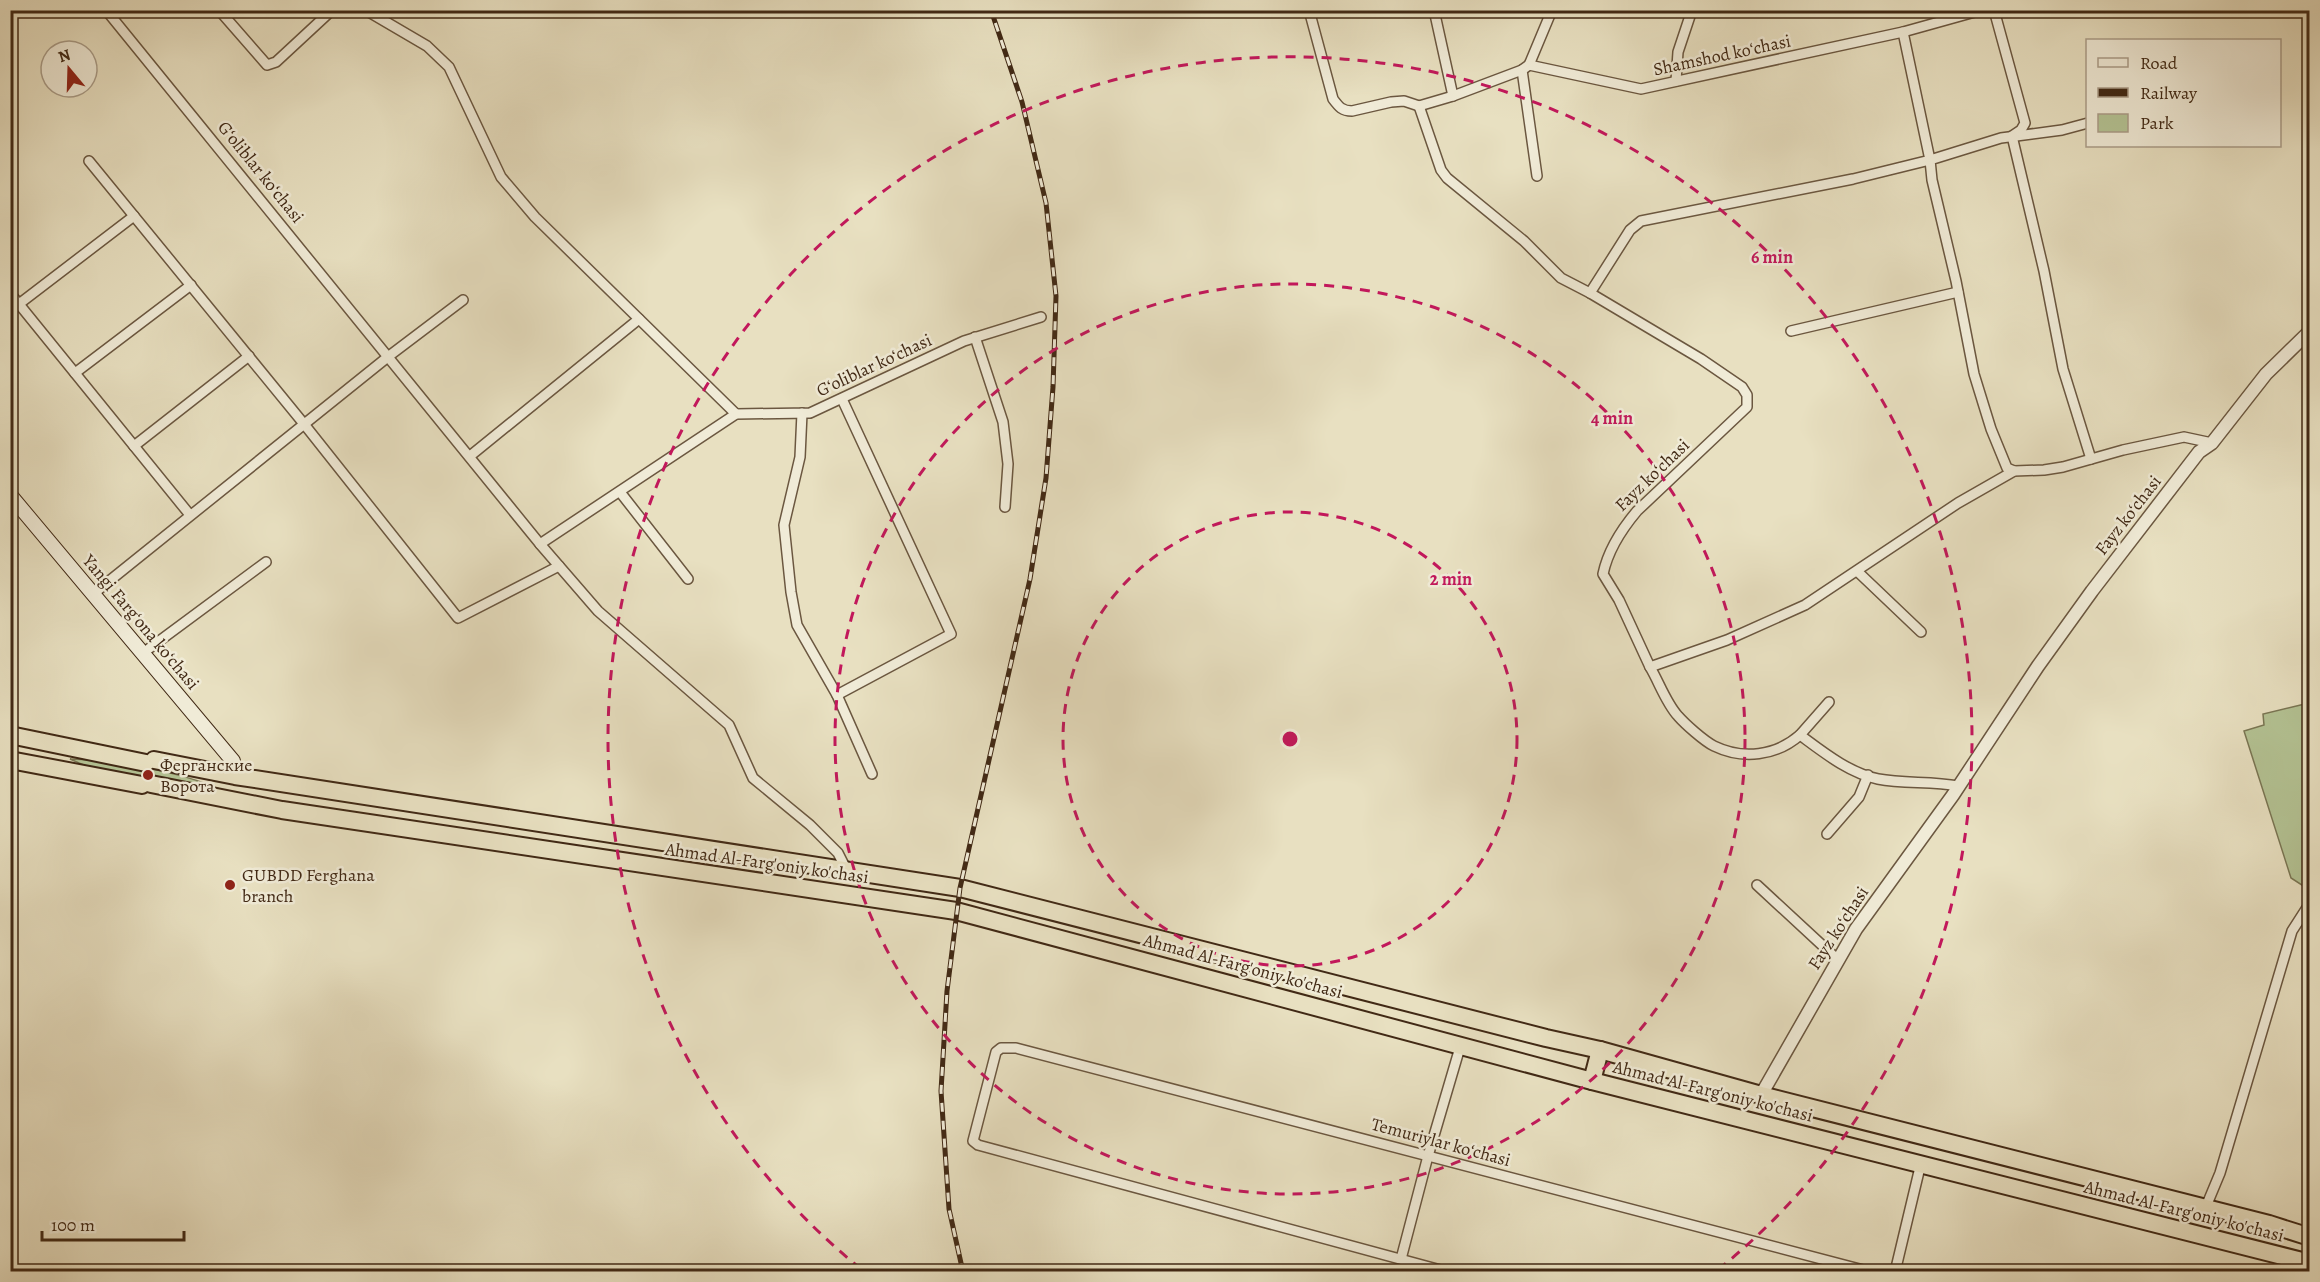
<svg xmlns="http://www.w3.org/2000/svg" width="2320" height="1282" viewBox="0 0 2320 1282" font-family="Alegreya,serif">
<style>
.green{fill:#b4c394;stroke:#7a7654;stroke-width:1.5}
.lines{fill:none;stroke-linecap:round;stroke-linejoin:round}
.minor-casing{stroke:#6b5740;stroke-width:12}
.tertiary-casing{stroke:#6b5740;stroke-width:15}
.secondary-casing{stroke:#412915;stroke-width:16}
.trunk-casing{stroke:#412915;stroke-width:20}
.minor{stroke:#f0ebd7;stroke-width:9}
.tertiary{stroke:#f0ebd7;stroke-width:12}
.secondary{stroke:#f0ebd7;stroke-width:14}
.trunk{stroke:#e8e0c1;stroke-width:16}
.rail-casing{stroke:#412915;stroke-width:5}
.rail{stroke:#f0ebd7;stroke-width:3;stroke-dasharray:9;stroke-linecap:butt}
.ring{fill:none;stroke:#c2185b;stroke-width:3;stroke-dasharray:10 8}
.poi-dot{fill:#8f2418;stroke:#f0ebd7;stroke-width:2}
.labels{text-anchor:middle;dominant-baseline:central;stroke-width:5;stroke-linejoin:round;paint-order:stroke}
.street-label{font-size:18px;fill:#412915;stroke:#f0ebd7}
.poi-label{font-size:18px;fill:#412915;stroke:#f0ebd7;text-anchor:start}
.centre{fill:#c2185b;stroke:#f0ebd7;stroke-width:3}
.ring-label{font-size:18px;text-anchor:middle;font-weight:bold;fill:#c2185b;stroke:#f0ebd7;stroke-width:5;stroke-linejoin:round;paint-order:stroke}
</style>
<rect width="100%" height="100%" fill="#e8e0c1"/>
<filter id="stains"><feTurbulence type="fractalNoise" baseFrequency=".00333" numOctaves="4"/><feColorMatrix values="0 0 0 0 .2 0 0 0 0 .09 0 0 0 0 .02 0 0 0 .5 -.17"/></filter>
<radialGradient id="worn" r=".72"><stop offset=".6" stop-color="#630" stop-opacity="0"/><stop offset="1" stop-color="#630" stop-opacity=".3"/></radialGradient>
<g class="green">
<polygon points="2309,703 2310,887 2308,889 2291,878 2244,731 2264,725 2263,714"/>
<path d="M70,759C113,760 182,772 222,790L95,770Z"/>
</g>
<g class="lines">
<defs>
<g id="minor">
<polyline points="106,10 540,544 598,611 729,725 753,778 810,825 838,853 847,871"/>
<polyline points="219,10 267,65 276,62 331,11 336,10"/>
<polyline points="348,10 369,12 427,46 449,67 501,177 535,217 736,414"/>
<path d="M1309,10L1333,99C1339,107 1342,111 1352,111L1391,102L1404,101L1419,106"/>
<polyline points="1434,10 1453,96"/>
<polyline points="1994,10 2025,123 2021,130 2012,136 2044,271 2063,369 2091,459"/>
<path d="M1903,32L1930,160L1853,179L1641,221L1630,230L1590,293L1701,359L1742,387L1747,395V407L1637,511C1621,530 1608,550 1603,574L1619,600L1650,667L1727,640L1805,605L1958,503L2014,471L2044,470L2063,467L2123,450L2184,437L2212,443"/>
<polyline points="1529,65 1552,10"/>
<polyline points="1522,70 1537,176"/>
<polyline points="1676,81 1678,52 1692,10"/>
<polyline points="1419,106 1453,96 1522,70 1529,65 1641,89 1903,32 1982,10"/>
<polyline points="1419,106 1441,170 1447,178 1524,241 1561,278 1590,293"/>
<polyline points="89,161 304,424 458,618 559,566"/>
<polyline points="10,293 190,515"/>
<polyline points="19,304 134,216"/>
<polyline points="1791,331 1958,292"/>
<polyline points="975,337 1003,422 1008,464 1005,507"/>
<polyline points="75,373 191,285"/>
<polyline points="802,413 800,457 784,525 791,592 797,625 837,695 872,774"/>
<polyline points="134,446 249,356"/>
<polyline points="470,456 639,319"/>
<polyline points="2014,471 2007,468 1991,429 1974,374 1956,281 1932,180 1930,160 2001,138 2062,130 2088,123"/>
<polyline points="620,492 688,579"/>
<polyline points="540,544 736,414 810,413 964,341 1041,317"/>
<polyline points="1858,572 1921,632"/>
<polyline points="93,594 389,356 463,300"/>
<polyline points="143,653 266,562"/>
<path d="M1650,667C1659,682 1666,703 1678,716C1685,724 1704,741 1714,746C1743,760 1776,756 1800,735"/>
<polyline points="837,695 951,634 842,399"/>
<path d="M1829,702L1800,735C1823,752 1849,773 1878,779C1904,784 1931,781 1958,786"/>
<polyline points="1827,834 1859,797 1868,775"/>
<polyline points="1757,885 1837,959"/>
<polyline points="2205,1209 2220,1173 2292,931 2310,903"/>
<polyline points="1401,1259 1428,1156 1461,1044"/>
<polyline points="1448,1272 978,1145 973,1141 996,1052 1001,1048 1016,1048 1871,1272"/>
<polyline points="1895,1272 1921,1163"/>
</g>
<polyline id="tertiary" points="1761,1095 1856,929 1953,795 2038,666 2092,591 2199,452 2212,443 2266,374 2310,331"/>
<polyline id="secondary" points="10,495 233,761 235,776"/>
<g id="trunk">
<polyline points="10,735 146,763"/>
<polyline points="10,760 142,785"/>
<polyline points="154,760 235,776 960,888 1546,1038 1600,1050 1761,1095 2269,1224 2310,1237"/>
<polyline points="151,784 282,810 956,911 1592,1081 2310,1263"/>
<polyline points="1592,1081 1600,1050"/>
</g>
</defs>
<use href="#minor" class="minor-casing"/>
<use href="#tertiary" class="tertiary-casing"/>
<use href="#secondary" class="secondary-casing"/>
<use href="#trunk" class="trunk-casing"/>
<use href="#minor" class="minor"/>
<use href="#tertiary" class="tertiary"/>
<use href="#secondary" class="secondary"/>
<use href="#trunk" class="trunk"/>
<defs>
<polyline id="rail" points="963,1272 949,1209 941,1091 947,991 960,888 1030,579 1046,478 1053,387 1056,296 1046,203 1022,102 991,10"/>
</defs>
<use href="#rail" class="rail-casing"/>
<use href="#rail" class="rail"/>
</g>
<g class="ring">
<circle cx="1290" cy="739" r="227"/>
<circle cx="1290" cy="739" r="455"/>
<path d="M861 1269A682 682 0 1 1 1719 1269"/>
</g>
<g class="poi-dot">
<circle cx="148" cy="775" r="6"/>
<circle cx="230" cy="885" r="6"/>
</g>
<g class="labels">
<g class="street-label">
<text transform="translate(1722 55) rotate(-12)">Shamshod koʻchasi</text>
<text transform="translate(261 172) rotate(51)">Gʻoliblar koʻchasi</text>
<text transform="translate(874 365) rotate(-25)">Gʻoliblar koʻchasi</text>
<text transform="translate(1652 475) rotate(-44)">Fayz koʻchasi</text>
<text transform="translate(2128 515) rotate(-52)">Fayz koʻchasi</text>
<text transform="translate(141 622) rotate(50)">Yangi Fargʻona koʻchasi</text>
<text transform="translate(767 863) rotate(8)">Ahmad Al-Farg'oniy ko'chasi</text>
<text transform="translate(1838 928) rotate(-57)">Fayz koʻchasi</text>
<text transform="translate(1243 966) rotate(15)">Ahmad Al-Farg'oniy ko'chasi</text>
<text transform="translate(1713 1091) rotate(14)">Ahmad Al-Farg'oniy ko'chasi</text>
<text transform="translate(1441 1142) rotate(15)">Temuriylar koʻchasi</text>
<text transform="translate(2184 1211) rotate(14)">Ahmad Al-Farg'oniy ko'chasi</text>
</g>
<g class="poi-label">
<text x="160" y="765">Ферганские<tspan x="160" dy="21">Ворота</tspan></text>
<text x="242" y="875">GUBDD Ferghana<tspan x="242" dy="21">branch</tspan></text>
</g>
</g>
<circle cx="1290" cy="739" r="9" class="centre"/>
<g class="ring-label">
<text x="1772" y="263">6 min</text>
<text x="1612" y="424">4 min</text>
<text x="1451" y="585">2 min</text>
</g>
<rect width="2320" height="1282" fill="none" stroke="#e8e0c1" stroke-width="36"/>
<rect x="12" y="12" width="2296" height="1258" fill="none" stroke="#412915" stroke-width="3"/>
<rect x="18" y="18" width="2284" height="1246" fill="none" stroke="#412915" stroke-width="1.5"/>
<rect x="2086" y="39" width="195" height="108" fill="#f0ebd7" stroke="#aa9d89" stroke-width="1.5"/>
<rect x="2098" y="58" width="30" height="9" fill="#f0ebd7" stroke="#aa9d89" stroke-width="1.5"/>
<text x="2140" y="69" font-size="18" fill="#412915">Road</text>
<rect x="2098" y="88" width="30" height="9" fill="#412915" stroke="#aa9d89" stroke-width="1.5"/>
<text x="2140" y="99" font-size="18" fill="#412915">Railway</text>
<rect x="2098" y="114" width="30" height="18" fill="#b4c394" stroke="#aa9d89" stroke-width="1.5"/>
<text x="2140" y="129" font-size="18" fill="#412915">Park</text>
<g transform="translate(69 69) rotate(341)"><circle r="28" fill="#f0ebd7" stroke="#aa9d89" stroke-width="1.5"/>
<path d="M0-4.5L10 22L0 15L-10 22Z" fill="#8f2418"/>
<text y="-9" font-size="16" font-weight="bold" text-anchor="middle" fill="#412915">N</text>
</g>
<path d="M42 1231v9h142v-9" fill="none" stroke="#412915" stroke-width="3"/>
<text x="51" y="1231" font-size="18" fill="#412915" stroke="#f0ebd7" stroke-width="4.5" paint-order="stroke">100 m</text>
<rect width="100%" height="100%" filter="url(#stains)"/>
<rect width="100%" height="100%" fill="url(#worn)"/>
</svg>
